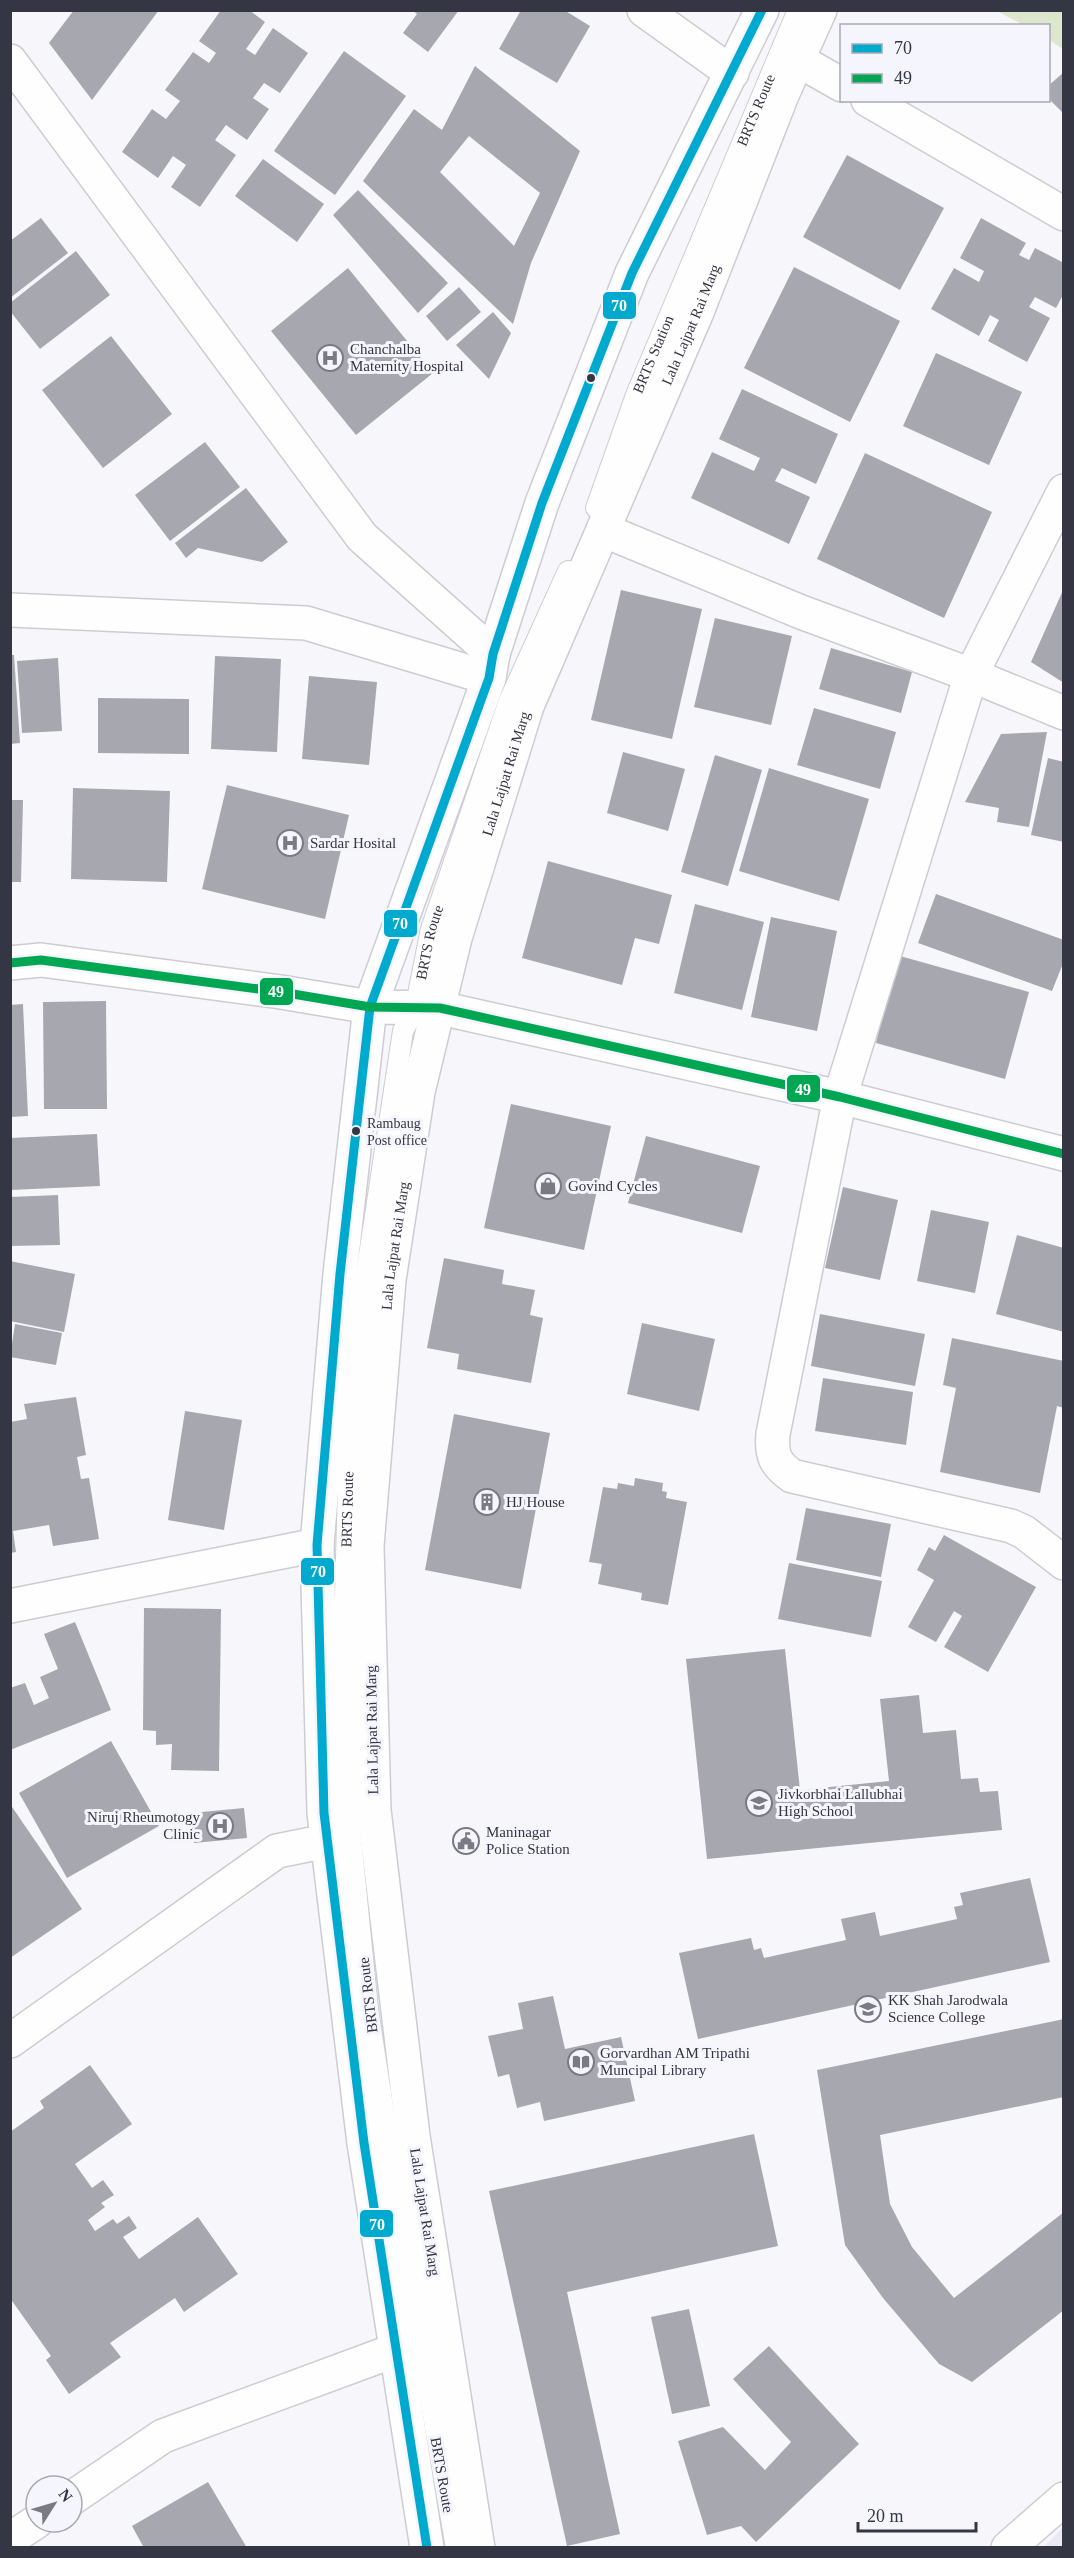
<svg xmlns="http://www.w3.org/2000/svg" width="1074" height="2558" viewBox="0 0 1074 2558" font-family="Georgia,serif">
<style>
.built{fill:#e9eaf6}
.green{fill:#dde7cd}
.building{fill:#a7a7af;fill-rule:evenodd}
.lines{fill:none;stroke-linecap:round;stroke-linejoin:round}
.service-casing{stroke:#ccccd4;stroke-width:22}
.minor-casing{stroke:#ccccd4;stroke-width:36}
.tertiary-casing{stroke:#ccccd4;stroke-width:36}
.secondary-casing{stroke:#ccccd4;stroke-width:36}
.service{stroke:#fefefe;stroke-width:20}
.minor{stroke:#fefefe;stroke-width:33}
.tertiary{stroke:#fefefe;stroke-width:33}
.secondary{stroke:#fefefe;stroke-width:33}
.bus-1-casing{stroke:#f5f6fd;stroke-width:14}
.bus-2-casing{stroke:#f5f6fd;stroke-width:14}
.bus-1{stroke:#00a9ce;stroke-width:9}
.bus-2{stroke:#00a651;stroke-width:9}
.bus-dot{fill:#353643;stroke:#f5f6fd;stroke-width:2}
.labels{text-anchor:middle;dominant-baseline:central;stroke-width:6;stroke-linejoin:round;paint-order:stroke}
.bus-label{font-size:14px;fill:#353643;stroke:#f5f6fd;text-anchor:start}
.street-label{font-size:15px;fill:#353643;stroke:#f5f6fd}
.poi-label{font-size:15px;fill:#353643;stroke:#f5f6fd;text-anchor:start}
.line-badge{stroke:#f5f6fd;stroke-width:2}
.badge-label{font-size:16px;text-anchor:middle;font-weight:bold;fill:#fff}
</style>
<rect width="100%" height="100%" fill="#f7f7fb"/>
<polygon class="built" points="1063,2527 1063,2547 1044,2547"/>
<polygon class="green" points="997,11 1063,11 1063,49 1049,40 1048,26 1023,25"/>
<g class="building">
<polygon points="74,10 159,10 92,100 49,43"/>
<polygon points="221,10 249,10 265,22 246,49 255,55 273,28 308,53 280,93 264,83 253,98 269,109 247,140 226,125 215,140 236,155 200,207 171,187 186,165 173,156 158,178 122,152 152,109 166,119 180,101 165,90 193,52 209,63 216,53 199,41"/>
<polygon points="412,10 459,10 428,52 403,33 417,14"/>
<polygon points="521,10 564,10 590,26 557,83 499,49"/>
<polygon points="344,51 406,96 335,195 274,151"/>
<path d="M475,66L580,151L531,263L513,324L363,181L414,109L442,130ZM469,136L540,193L514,246L440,172Z"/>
<polygon points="1064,72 1064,114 1048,98 1048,86"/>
<polygon points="847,155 944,208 900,290 803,237"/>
<polygon points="263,159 324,204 297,242 235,196"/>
<polygon points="358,190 448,283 418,313 333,215"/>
<polygon points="41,218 68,253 10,298 10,241"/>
<polygon points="981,218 1026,243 1019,255 1029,260 1035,248 1064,263 1064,293 1056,308 1035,297 1029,307 1050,318 1027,362 988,341 999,320 990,315 979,336 931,309 954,268 979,282 984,271 960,258"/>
<polygon points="76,251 110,295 40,349 10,311 10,303"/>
<polygon points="794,267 900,321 850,422 744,368"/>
<polygon points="348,268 433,373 356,435 271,331"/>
<polygon points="459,287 481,312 447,341 426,316"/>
<polygon points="493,312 511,333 489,379 456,345"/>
<polygon points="111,336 172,414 103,468 42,390"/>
<polygon points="936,353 1022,392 989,465 903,426"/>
<polygon points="742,389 838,434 816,484 782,468 775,481 810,497 789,544 691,498 712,452 754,471 760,458 719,439"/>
<polygon points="205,442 240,487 170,541 135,495"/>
<polygon points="865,453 992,512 944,618 817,559"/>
<polygon points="246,488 288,542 262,562 198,548 186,558 175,543"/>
<polygon points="1064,588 1064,683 1031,662"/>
<polygon points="621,590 702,609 672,739 591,720"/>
<polygon points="715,618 792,636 771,725 694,707"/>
<polygon points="831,648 912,672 901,713 819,689"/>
<polygon points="10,655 14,655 20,743 10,744"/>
<polygon points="215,656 281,659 277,752 211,749"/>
<polygon points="58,658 62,731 22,733 17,661"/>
<polygon points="309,676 377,682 369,765 302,759"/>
<polygon points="98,698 189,699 189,754 98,753"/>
<polygon points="814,708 896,732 880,789 797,765"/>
<polygon points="1047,732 1029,827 997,822 999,808 965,802 1001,734"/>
<polygon points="623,752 685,769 668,831 607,813"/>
<polygon points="715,755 762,770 728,886 681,872"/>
<polygon points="1048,758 1064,762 1064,842 1031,835"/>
<polygon points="769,768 869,799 839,901 739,871"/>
<polygon points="227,785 349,815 325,919 202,889"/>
<polygon points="73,788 170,791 167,882 71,879"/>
<polygon points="10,800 23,800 21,882 10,882"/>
<polygon points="548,861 672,895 659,944 635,938 622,985 522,958"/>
<polygon points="936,894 1064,940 1064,961 1052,991 918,943"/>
<polygon points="695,904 764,922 742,1010 674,993"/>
<polygon points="771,917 837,931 817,1031 751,1017"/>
<polygon points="900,956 1029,992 1005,1079 876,1043 882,1018 875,1016"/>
<polygon points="106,1001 107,1109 44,1109 43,1002"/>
<polygon points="23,1004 28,1116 10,1117 10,1005"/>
<polygon points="511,1104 611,1126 584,1250 484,1228"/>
<polygon points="97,1134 100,1186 10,1190 10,1138"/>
<polygon points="646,1136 760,1166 742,1233 628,1203"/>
<polygon points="843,1187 898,1200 880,1280 825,1268"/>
<polygon points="58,1195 60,1245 10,1246 10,1197"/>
<polygon points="931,1210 989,1222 975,1293 917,1281"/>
<polygon points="1017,1235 1064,1248 1064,1332 996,1314"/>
<polygon points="444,1258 504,1270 502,1284 535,1290 530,1315 543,1318 531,1383 457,1369 459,1354 427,1348"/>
<polygon points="10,1261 75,1274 64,1332 10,1321"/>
<polygon points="820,1314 925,1334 915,1386 811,1366"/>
<polygon points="642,1323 715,1339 699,1411 627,1394"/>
<polygon points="15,1324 62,1333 56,1365 10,1357"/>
<polygon points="952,1338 1064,1361 1064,1408 1057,1406 1040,1493 940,1472 956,1388 943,1385"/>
<polygon points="823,1378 913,1392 906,1445 815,1431"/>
<polygon points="76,1397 86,1455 77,1457 81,1479 89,1478 99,1539 53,1546 49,1525 13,1531 16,1552 10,1553 10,1422 27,1419 24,1404"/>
<polygon points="185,1411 242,1420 224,1530 168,1520"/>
<polygon points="454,1414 550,1433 521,1589 425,1570"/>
<polygon points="635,1478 663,1483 662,1491 667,1492 666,1498 687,1502 668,1605 641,1600 642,1593 598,1584 602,1564 589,1562 603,1487 617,1489 618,1483 634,1486"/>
<polygon points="806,1508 891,1524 881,1577 796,1560"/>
<polygon points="944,1535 1036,1587 988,1672 944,1647 962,1616 954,1611 936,1642 908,1627 934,1580 917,1570 929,1547 935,1551"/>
<polygon points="789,1563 882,1581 871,1637 778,1619"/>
<polygon points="144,1608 221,1609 219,1771 171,1770 172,1744 156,1745 156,1731 143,1730"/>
<polygon points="75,1622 111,1710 10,1750 10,1688 25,1683 34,1705 49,1698 40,1677 58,1669 44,1634"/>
<polygon points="785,1649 800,1790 889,1781 880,1699 919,1695 923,1733 956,1730 961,1779 978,1778 980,1792 998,1791 1002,1830 707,1859 686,1659"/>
<polygon points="111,1741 159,1826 67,1878 19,1793"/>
<polygon points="10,1804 82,1909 10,1958"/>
<polygon points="244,1808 247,1838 194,1843 191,1813"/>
<polygon points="1030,1878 1050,1962 698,2039 679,1953 751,1938 754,1950 761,1948 764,1958 846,1940 841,1919 875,1912 880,1936 957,1919 954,1907 963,1905 960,1893"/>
<polygon points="553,1996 565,2049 621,2037 635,2101 544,2121 540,2102 517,2108 509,2074 498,2077 488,2036 523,2029 518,2003"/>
<polygon points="1064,2019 1064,2097 880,2135 890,2204 912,2247 954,2298 1064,2212 1064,2310 972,2382 939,2364 883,2298 845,2245 817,2070"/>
<polygon points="90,2065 132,2124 75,2164 92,2188 103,2180 114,2195 101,2203 105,2207 88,2220 95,2231 113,2219 117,2224 129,2216 137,2228 123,2237 139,2259 198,2217 238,2274 184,2312 175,2298 110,2343 121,2357 69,2394 46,2360 51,2356 10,2298 10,2132 44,2108 40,2101"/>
<polygon points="754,2134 778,2246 567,2292 620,2534 567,2546 489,2191"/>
<polygon points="689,2309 710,2406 672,2414 651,2317"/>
<polygon points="769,2346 859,2444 756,2542 741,2526 707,2535 678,2441 723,2427 765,2470 791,2442 733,2379"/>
<polygon points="208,2482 247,2548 144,2548 132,2526"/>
</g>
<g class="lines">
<defs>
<g id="service">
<path id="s1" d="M596,508L636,395L798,10"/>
<path id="s2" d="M456,2548L408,2270L368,2009L350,1828L344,1633L349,1448L366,1275L403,1031L415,1009L431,929L509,701L568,571"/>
</g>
<g id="minor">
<polyline points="644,10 732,73"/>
<polyline points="798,60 842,85"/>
<polyline points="10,61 362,537 493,654"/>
<polyline points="868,100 1064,214"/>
<path d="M1064,491L971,675L840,1097L773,1434C771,1455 775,1464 792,1476L1011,1526L1024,1532L1064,1563"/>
<polyline points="603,530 801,612 971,675 1064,713"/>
<polyline points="10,610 306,623 489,678"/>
<polyline points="10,1606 317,1545"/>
<polyline points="10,2041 277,1851 327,1841"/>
<polyline points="72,2498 163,2436 396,2350"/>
<polyline points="10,2539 36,2522"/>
<polyline points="1008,2548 1064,2499"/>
</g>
<polyline id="tertiary" points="10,963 41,960 281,992 370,1007 440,1008 840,1097 1064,1154"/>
<g id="secondary">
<polyline points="427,2548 364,2143 324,1813 317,1545 340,1274 370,1007 489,678 493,654 542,503 632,273 762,10"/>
<path id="s3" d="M478,2548L413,2136L374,1810L367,1546L389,1280L418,1092L455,938L527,706L697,312L782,95L820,10"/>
</g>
</defs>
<use href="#service" class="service-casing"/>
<use href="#minor" class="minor-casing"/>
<use href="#tertiary" class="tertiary-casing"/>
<use href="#secondary" class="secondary-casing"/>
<use href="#service" class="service"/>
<use href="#minor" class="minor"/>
<use href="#tertiary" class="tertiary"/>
<use href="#secondary" class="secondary"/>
<defs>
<polyline id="bus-1" points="427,2548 364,2143 324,1813 317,1545 340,1274 370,1007 489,678 493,654 542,503 632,273 762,10"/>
<polyline id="bus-2" points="10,963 41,960 281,992 370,1007 440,1008 840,1097 1064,1154"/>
</defs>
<use href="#bus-1" class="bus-1-casing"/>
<use href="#bus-2" class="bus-2-casing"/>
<use href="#bus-1" class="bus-1"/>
<use href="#bus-2" class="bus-2"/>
</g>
<defs>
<symbol id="hospital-ring" viewBox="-11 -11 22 22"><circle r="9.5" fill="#f5f6fd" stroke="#797a83" stroke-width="1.5"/><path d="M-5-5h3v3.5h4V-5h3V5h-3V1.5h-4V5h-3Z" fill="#797a83"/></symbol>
<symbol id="shop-ring" viewBox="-11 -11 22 22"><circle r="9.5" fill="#f5f6fd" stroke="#797a83" stroke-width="1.5"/><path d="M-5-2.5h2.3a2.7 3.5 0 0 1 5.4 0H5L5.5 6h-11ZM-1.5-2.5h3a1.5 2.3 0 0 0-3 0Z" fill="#797a83"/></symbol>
<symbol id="building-ring" viewBox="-11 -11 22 22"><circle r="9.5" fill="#f5f6fd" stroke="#797a83" stroke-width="1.5"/><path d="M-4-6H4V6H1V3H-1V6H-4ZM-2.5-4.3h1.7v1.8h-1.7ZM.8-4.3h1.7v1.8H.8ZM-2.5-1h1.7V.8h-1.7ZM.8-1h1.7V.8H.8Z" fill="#797a83"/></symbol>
<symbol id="school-ring" viewBox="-11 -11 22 22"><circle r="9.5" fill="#f5f6fd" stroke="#797a83" stroke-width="1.5"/><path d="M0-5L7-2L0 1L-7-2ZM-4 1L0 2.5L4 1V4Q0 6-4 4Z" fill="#797a83"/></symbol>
<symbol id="civic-ring" viewBox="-11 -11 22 22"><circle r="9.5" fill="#f5f6fd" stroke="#797a83" stroke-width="1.5"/><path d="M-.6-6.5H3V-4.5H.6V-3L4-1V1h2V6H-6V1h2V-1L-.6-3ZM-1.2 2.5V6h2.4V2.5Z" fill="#797a83"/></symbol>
<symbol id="university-ring" viewBox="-11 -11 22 22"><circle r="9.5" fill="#f5f6fd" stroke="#797a83" stroke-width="1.5"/><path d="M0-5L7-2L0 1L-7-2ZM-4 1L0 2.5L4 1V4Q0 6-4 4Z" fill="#797a83"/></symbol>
<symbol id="library-ring" viewBox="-11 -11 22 22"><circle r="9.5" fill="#f5f6fd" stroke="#797a83" stroke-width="1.5"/><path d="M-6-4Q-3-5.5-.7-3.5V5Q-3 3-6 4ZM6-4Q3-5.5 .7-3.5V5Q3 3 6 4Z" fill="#797a83"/></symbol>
</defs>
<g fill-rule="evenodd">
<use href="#hospital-ring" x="315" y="343" width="30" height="30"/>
<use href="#hospital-ring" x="275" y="828" width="30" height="30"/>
<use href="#shop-ring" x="533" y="1171" width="30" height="30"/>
<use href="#building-ring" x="472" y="1487" width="30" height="30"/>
<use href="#school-ring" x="744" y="1788" width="30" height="30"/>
<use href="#hospital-ring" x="205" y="1811" width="30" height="30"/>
<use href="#civic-ring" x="451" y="1826" width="30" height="30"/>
<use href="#university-ring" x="853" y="1994" width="30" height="30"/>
<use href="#library-ring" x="566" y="2047" width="30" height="30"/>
</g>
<g class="bus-dot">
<circle cx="591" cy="378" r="5"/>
<circle cx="356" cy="1131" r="5"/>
</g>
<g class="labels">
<g class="bus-label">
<text x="367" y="1123">Rambaug<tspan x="367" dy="17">Post office</tspan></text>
</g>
<g class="street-label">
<text stroke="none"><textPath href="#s1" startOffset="429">BRTS Route</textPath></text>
<text stroke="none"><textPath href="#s3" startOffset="2283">Lala Lajpat Rai Marg</textPath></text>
<text stroke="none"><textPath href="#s1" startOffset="164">BRTS Station</textPath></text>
<text stroke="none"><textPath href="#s3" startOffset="1797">Lala Lajpat Rai Marg</textPath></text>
<text stroke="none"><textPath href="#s2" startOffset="1622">BRTS Route</textPath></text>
<text stroke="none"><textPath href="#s3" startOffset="1311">Lala Lajpat Rai Marg</textPath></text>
<text stroke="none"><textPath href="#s2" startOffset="1047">BRTS Route</textPath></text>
<text transform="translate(372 1730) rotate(-91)">Lala Lajpat Rai Marg</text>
<text transform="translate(368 1995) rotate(-97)">BRTS Route</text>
<text transform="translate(425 2212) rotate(81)">Lala Lajpat Rai Marg</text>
<text transform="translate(442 2475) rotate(80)">BRTS Route</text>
</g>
<g class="poi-label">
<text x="350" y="349">Chanchalba<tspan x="350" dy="17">Maternity Hospital</tspan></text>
<text x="310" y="843">Sardar Hosital</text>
<text x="568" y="1186">Govind Cycles</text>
<text x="506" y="1502">HJ House</text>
<text x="778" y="1794">Jivkorbhai Lallubhai<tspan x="778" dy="17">High School</tspan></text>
<text x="200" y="1817" text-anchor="end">Niruj Rheumotogy<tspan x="200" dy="17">Clinic</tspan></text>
<text x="486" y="1832">Maninagar<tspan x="486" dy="17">Police Station</tspan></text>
<text x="888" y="2000">KK Shah Jarodwala<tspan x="888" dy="17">Science College</tspan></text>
<text x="600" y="2053">Gorvardhan AM Tripathi<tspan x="600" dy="17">Muncipal Library</tspan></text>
</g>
</g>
<g class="line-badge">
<rect x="602" y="291" width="35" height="29" rx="6" fill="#00a9ce"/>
<rect x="383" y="909" width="35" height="29" rx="6" fill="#00a9ce"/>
<rect x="259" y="977" width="35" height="29" rx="6" fill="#00a651"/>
<rect x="786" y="1074" width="35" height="29" rx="6" fill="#00a651"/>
<rect x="300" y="1557" width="35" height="29" rx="6" fill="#00a9ce"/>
<rect x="359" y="2209" width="35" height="29" rx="6" fill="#00a9ce"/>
</g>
<g class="badge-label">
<text x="619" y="311">70</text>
<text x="400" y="929">70</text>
<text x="276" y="997">49</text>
<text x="803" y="1095">49</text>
<text x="318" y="1577">70</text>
<text x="377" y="2230">70</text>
</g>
<rect width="1074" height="2558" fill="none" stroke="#353643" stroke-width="24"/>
<rect x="840" y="24" width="210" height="78" fill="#f5f6fd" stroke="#a8a9b3" stroke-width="1.5"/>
<rect x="852" y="44" width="30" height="9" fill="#00a9ce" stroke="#a8a9b3" stroke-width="1.5"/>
<text x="894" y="54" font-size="18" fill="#353643">70</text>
<rect x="852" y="74" width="30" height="9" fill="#00a651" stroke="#a8a9b3" stroke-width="1.5"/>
<text x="894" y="84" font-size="18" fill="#353643">49</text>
<g transform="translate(54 2504) rotate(53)"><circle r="28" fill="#f5f6fd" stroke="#a8a9b3" stroke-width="1.5"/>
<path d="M0-4.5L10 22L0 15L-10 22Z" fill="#797a83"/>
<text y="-9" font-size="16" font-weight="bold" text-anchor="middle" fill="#353643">N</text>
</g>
<path d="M858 2522v9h118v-9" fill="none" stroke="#353643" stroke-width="3"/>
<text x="867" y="2522" font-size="18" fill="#353643" stroke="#f5f6fd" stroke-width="4.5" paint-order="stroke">20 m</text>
</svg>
